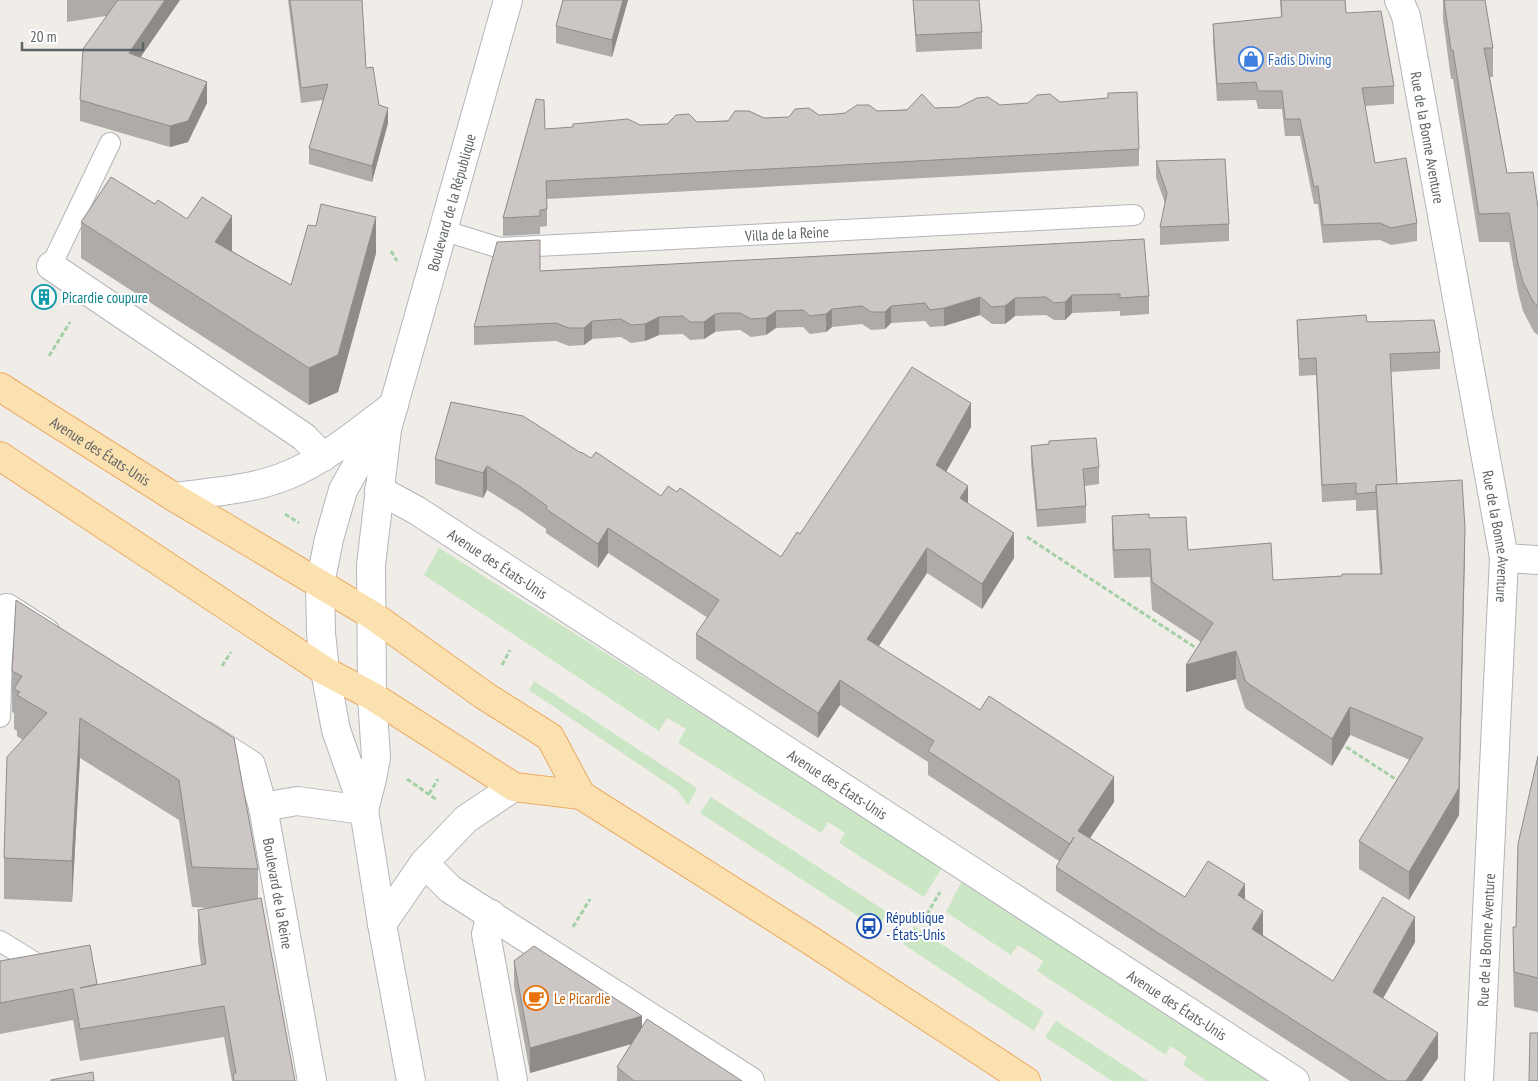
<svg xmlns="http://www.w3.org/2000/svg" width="1538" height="1081" viewBox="0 0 1538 1081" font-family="'PT Sans Narrow',sans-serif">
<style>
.green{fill:#cbe6c5}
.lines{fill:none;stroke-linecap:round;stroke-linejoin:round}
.service-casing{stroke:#b2b5b8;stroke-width:22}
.minor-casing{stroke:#b2b5b8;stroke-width:30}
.secondary-casing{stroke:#b3b7bb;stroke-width:30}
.primary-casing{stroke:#ecac63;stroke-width:30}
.path{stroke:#a4d0a7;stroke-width:3;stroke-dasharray:5 2.5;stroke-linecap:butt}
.service{stroke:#fff;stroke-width:20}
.minor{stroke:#fff;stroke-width:28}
.secondary{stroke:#fff;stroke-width:28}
.primary{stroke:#fce1b0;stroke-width:28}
.wall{fill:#afaba9}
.shaded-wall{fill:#8f8b89}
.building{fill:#ccc7c4;stroke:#8f8b89}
.labels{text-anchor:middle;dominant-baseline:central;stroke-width:4;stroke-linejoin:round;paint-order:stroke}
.shop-label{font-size:15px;fill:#366cbe;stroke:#fff;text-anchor:start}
.street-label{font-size:15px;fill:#5e6366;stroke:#fff}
.culture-label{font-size:15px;fill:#0d838f;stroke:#fff;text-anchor:start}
.transit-label{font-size:15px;fill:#164399;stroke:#fff;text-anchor:start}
.food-label{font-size:15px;fill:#c56008;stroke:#fff;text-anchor:start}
</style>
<rect width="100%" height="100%" fill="#f0ece7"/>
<g class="green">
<polygon points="439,548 943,866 924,897 839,843 845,833 828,822 821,833 678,743 686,729 667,718 659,731 424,575"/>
<polygon points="534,681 697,788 688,805 677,790 529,690"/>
<polygon points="711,797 887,912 878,929 700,813"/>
<polygon points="962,881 1275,1081 1207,1081 1183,1065 1187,1057 1170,1046 1166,1055 1037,971 1043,961 1018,945 1011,955 946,912"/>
<polygon points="914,926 1044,1012 1034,1031 903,944"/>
<polygon points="1056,1021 1148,1081 1112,1081 1045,1037"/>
</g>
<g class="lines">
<defs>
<g id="service">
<path id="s1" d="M442,230L500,248L1134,215"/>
<polyline points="51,266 110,143"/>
<polyline points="0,717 2,655 7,608"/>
<polyline points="0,941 34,962"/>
</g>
<g id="minor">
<path id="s2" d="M1399,0L1406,16L1504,558L1479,1081"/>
<polyline points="51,266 304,437 323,457"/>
<path id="s3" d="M379,490L416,510L1295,1081"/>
<polyline points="1504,558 1538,560"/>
<polyline points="7,608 46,633"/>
<path id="s4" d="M206,736L251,765L263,807L312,1081"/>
<polyline points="263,807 297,801 364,810"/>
<polyline points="424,863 450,889 750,1081"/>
<polyline points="491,914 486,934 513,1081"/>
</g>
<g id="secondary">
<polyline points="387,429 356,467 343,490 329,539 320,584 321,633 325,671 336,730 364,810 382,924 411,1081"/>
<path d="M174,497C212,492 252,490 288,475C327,459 360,430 394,405"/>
<path id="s5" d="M364,810L372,779L376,758L372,696L371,565L387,429L508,0"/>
<polyline points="382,924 424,863 466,819 514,787"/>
</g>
<g id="primary">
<path id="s6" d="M0,387L174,497L372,615L485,696L550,737L581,795"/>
<polyline points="0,456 325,671 372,696 514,787 581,795 816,944 1026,1081"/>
</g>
</defs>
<use href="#service" class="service-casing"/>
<use href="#minor" class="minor-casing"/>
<use href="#secondary" class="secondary-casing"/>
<use href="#primary" class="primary-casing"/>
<g class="path">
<polyline points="391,251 397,261"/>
<polyline points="49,356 70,322"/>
<polyline points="285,514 299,523"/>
<polyline points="1027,537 1199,650"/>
<polyline points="502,665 510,650"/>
<polyline points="222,666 231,652"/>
<polyline points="1340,743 1400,782"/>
<polyline points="407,779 437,800"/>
<polyline points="429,794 438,779"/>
<polyline points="923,921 940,892"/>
<polyline points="573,927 590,899"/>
</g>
<use href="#service" class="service"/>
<use href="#minor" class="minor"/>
<use href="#secondary" class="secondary"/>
<use href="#primary" class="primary"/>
</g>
<g class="wall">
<polygon points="67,0 180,0 140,57 207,103 188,142 170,147 80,121 80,100 106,16 67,22"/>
<polygon points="288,0 362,0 366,68 379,105 388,123 372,182 309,164 309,148 323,100 301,103"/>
<polygon points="563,0 628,0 612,57 556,43 556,26"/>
<polygon points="913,0 979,0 982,32 982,49 916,52"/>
<polygon points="1280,0 1345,0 1346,13 1394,86 1394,104 1365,106 1375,163 1417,223 1417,241 1391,245 1380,240 1323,243 1318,204 1314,204 1300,136 1285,136 1282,109 1258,109 1256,100 1217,101 1213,41 1213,24 1281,17"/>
<polygon points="1443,0 1485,0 1493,48 1493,77 1490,77 1507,173 1538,208 1538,335 1534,332 1523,311 1518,292 1509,242 1479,242 1453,79 1451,79 1443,19"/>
<polygon points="1060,102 1139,149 1139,166 547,199 547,226 540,227 540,234 503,236 503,218 545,129 667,124 836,114 877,111"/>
<polygon points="1156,161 1229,224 1229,241 1160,245 1160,227 1165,203 1156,178"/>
<polygon points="81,222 232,251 291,285 376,253 338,392 309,405 81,258"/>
<polygon points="1144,239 1149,296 1149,314 1120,316 1120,311 1072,313 1065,320 1054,320 1046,315 1015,316 1005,324 992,324 980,315 944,326 930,327 925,321 891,323 885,329 871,330 862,324 832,327 826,332 810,334 803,327 776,328 766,335 751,337 740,330 723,331 715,332 704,339 690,340 683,334 659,335 645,341 631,343 621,337 592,339 584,345 569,346 556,341 474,345 474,327 540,271"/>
<polygon points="1297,320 1367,322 1440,352 1440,369 1391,372 1397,484 1465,555 1459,815 1409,900 1359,869 1359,841 1410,760 1350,735 1332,766 1249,711 1245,708 1236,679 1186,692 1201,642 1152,610 1150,577 1114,578 1112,543 1112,516 1149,518 1188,550 1273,580 1380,574 1376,510 1356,511 1356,500 1322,502 1316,375 1299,376"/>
<polygon points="971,427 946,472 968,503 1014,558 982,609 927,573 878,647 1114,802 1090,838 1185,897 1245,900 1263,935 1333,981 1415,942 1383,998 1438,1058 1422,1081 1350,1081 1056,891 1056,867 1059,861 928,775 928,762 840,705 818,738 696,659 696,634 708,618 608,553 598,568 546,533 546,529 519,510 487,490 483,498 435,484 435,459 581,453 661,496 781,557 800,534"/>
<polygon points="1031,446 1099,467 1099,484 1085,486 1086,506 1086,523 1037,527 1031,463"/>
<polygon points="12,671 234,738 258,869 258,899 295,1081 232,1081 224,1037 80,1061 73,1020 0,1034 0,961 97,985 201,965 198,941 198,910 208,908 192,907 179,820 80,758 72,902 4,899 4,858 23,740 17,736 17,731 14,729 14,713 12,712"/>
<polygon points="1538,756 1538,1012 1514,1007 1513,961 1513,927 1516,927"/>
<polygon points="514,961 642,1026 742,1081 617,1081 617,1067 631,1044 530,1073 514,986"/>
</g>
<g class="shaded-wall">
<polygon points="165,0 180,0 129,74 129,53"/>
<polygon points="623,0 628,0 612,57 612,40"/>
<polygon points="207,82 207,103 188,142 170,147 170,126"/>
<polygon points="388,108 388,123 372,182 372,166"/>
<polygon points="232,216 232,252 215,242"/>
<polygon points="376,217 376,253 338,392 309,405 309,368"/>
<polygon points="1072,295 1072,313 1065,320 1065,302"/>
<polygon points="980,297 980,315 944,326 944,308"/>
<polygon points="1015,298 1015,316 1005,324 1005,306"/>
<polygon points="891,306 891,323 885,329 885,312"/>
<polygon points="832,309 832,327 826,332 826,314"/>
<polygon points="776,311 776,328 766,335 766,318"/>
<polygon points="715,314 715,332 704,339 704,322"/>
<polygon points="659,317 659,335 645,341 645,324"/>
<polygon points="592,321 592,339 584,345 584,328"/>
<polygon points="971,403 971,427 936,490 936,465"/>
<polygon points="487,466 487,490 483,498 483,473"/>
<polygon points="968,486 968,511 960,498"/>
<polygon points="608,528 608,553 598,568 598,544"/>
<polygon points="1465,528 1459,815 1409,900 1409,872"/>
<polygon points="1014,533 1014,558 982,609 982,584"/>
<polygon points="927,548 927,573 867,664 867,639"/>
<polygon points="1236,651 1236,679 1186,692 1186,665"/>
<polygon points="840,680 840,705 818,738 818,713"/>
<polygon points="1350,707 1350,735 1332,766 1332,739"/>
<polygon points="80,718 80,758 72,902 72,861"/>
<polygon points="1114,777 1114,802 1078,856 1078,831"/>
<polygon points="1245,884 1245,908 1238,895"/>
<polygon points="1263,911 1263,935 1252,953 1252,929"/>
<polygon points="1415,917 1415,942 1373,1016 1373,992"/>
<polygon points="642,1016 642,1041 530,1073 530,1048"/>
<polygon points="1438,1033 1438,1058 1422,1081 1406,1081"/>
</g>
<g class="building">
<polygon points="118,0 165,0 129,53 207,82 188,121 170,126 80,100 83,49"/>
<polygon points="290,0 362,0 366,68 373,67 379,105 388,108 372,166 309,148 328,84 301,88"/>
<polygon points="563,0 623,0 612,40 556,26"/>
<polygon points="913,0 979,0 982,32 916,35"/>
<polygon points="1281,0 1345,0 1346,13 1381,11 1394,86 1362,88 1375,163 1406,158 1417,223 1391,228 1380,223 1323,225 1318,186 1314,187 1300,119 1285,119 1282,91 1258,91 1256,82 1217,84 1213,24 1282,17"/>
<polygon points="1444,0 1485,0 1493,48 1484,48 1507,173 1533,172 1538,208 1538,306 1534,303 1523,282 1518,264 1509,213 1479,214 1453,50 1451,50"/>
<polygon points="1137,92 1139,149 546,181 547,209 540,210 540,216 503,218 536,99 544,100 545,129 573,127 573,124 628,119 640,125 667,124 676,115 689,114 697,122 728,121 735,111 749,111 764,118 789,117 795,109 809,108 819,115 836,114 845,113 857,105 869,105 877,111 907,110 922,94 935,108 959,107 977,98 988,97 1000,105 1028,103 1037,95 1050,94 1060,102 1108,98 1108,93"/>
<polygon points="1225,159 1229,224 1160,227 1167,193 1156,161"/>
<polygon points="111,177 155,204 158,200 187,219 202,197 232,216 215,242 291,285 308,225 316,226 321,204 376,217 338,355 309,368 81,222"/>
<polygon points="1144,239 1149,296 1120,298 1120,294 1072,295 1065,302 1054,303 1046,297 1015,298 1005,306 992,307 980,297 944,308 930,310 925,303 891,306 885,312 871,312 862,306 832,309 826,314 810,316 803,310 776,311 766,318 751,319 740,313 723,313 715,314 704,322 690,322 683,316 659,317 645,324 631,325 621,319 592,321 584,328 569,328 556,323 474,327 497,242 540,240 540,271"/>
<polygon points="1366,315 1367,322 1434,320 1440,352 1390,354 1397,484 1376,485 1376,492 1356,494 1356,483 1322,485 1316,358 1299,359 1297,320"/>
<polygon points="912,367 971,403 936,465 968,486 960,498 1014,533 982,584 927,548 867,639 980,710 989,696 1114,777 1078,831 1185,897 1208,861 1245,884 1238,895 1263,911 1252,929 1333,981 1383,897 1415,917 1373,992 1438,1033 1406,1081 1388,1081 1056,867 1074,837 1070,844 928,751 934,741 840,680 818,713 696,634 719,600 608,528 598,544 546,509 547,506 519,486 487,466 483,473 435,459 451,402 523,416 581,453 581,452 591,458 596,452 661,496 668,486 677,492 680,488 781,557 797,532 800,534"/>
<polygon points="1096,438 1099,467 1083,469 1086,506 1037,510 1031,446 1049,444 1049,441"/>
<polygon points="1462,480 1465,528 1459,788 1409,872 1359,841 1423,738 1350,707 1332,739 1249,684 1245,680 1236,651 1186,665 1213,623 1152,582 1150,549 1114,550 1112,516 1149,514 1149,518 1186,517 1188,550 1271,543 1273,580 1342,576 1342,574 1382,574 1376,485"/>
<polygon points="16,600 234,738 258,869 192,867 179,780 80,718 72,861 4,858 7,757 47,713 17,695 20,692 14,689 22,676 12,671"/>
<polygon points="1538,756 1538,978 1514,972 1513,927 1516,927 1518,844"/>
<polygon points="261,898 295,1081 234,1081 233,1074 236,1073 224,1006 80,1029 73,989 0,1003 0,961 90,945 97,984 80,988 206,964 198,910"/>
<polygon points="534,946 642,1016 530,1048 514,961"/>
<polygon points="647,1019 742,1081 634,1081 617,1067"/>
<polygon points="1530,1033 1538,1033 1538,1081 1529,1081"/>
<polygon points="93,1072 94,1081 51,1081 51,1080"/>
</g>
<defs>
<symbol id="shop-ring" viewBox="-11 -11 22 22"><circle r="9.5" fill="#fff" stroke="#3f7fe0" stroke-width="1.5"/><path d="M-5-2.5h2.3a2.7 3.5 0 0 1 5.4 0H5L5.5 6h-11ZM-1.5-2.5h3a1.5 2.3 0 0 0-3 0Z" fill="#3f7fe0"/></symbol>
<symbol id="building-ring" viewBox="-11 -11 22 22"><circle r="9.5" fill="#fff" stroke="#0f9aa8" stroke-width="1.5"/><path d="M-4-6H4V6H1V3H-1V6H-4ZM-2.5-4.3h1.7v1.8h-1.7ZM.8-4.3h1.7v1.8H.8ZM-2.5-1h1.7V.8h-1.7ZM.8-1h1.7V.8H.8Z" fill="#0f9aa8"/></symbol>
<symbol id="bus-ring" viewBox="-11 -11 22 22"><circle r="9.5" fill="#fff" stroke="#1a4fb4" stroke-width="1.5"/><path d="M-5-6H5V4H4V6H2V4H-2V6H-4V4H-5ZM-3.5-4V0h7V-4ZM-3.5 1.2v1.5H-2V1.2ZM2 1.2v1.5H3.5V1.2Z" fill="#1a4fb4"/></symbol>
<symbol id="cafe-ring" viewBox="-11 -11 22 22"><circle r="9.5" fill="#fff" stroke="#e8710a" stroke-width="1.5"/><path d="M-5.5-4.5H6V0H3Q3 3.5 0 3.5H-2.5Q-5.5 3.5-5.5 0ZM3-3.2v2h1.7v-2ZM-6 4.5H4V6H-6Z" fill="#e8710a"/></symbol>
</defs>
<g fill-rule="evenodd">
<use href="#shop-ring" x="1237" y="45" width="28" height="28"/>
<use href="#building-ring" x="30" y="283" width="28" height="28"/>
<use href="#bus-ring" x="855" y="912" width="28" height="28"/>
<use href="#cafe-ring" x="522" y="984" width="28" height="28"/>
</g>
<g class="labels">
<g class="shop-label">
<text x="1268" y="59">Fadis Diving</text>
</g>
<g class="street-label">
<text stroke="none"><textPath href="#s2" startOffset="141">Rue de la Bonne Aventure</textPath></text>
<text stroke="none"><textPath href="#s5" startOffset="619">Boulevard de la République</textPath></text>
<text stroke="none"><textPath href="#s1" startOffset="348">Villa de la Reine</textPath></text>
<text stroke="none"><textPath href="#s6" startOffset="119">Avenue des États-Unis</textPath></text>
<text stroke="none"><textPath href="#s2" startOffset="546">Rue de la Bonne Aventure</textPath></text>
<text stroke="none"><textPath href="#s3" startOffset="140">Avenue des États-Unis</textPath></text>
<text stroke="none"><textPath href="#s3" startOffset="545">Avenue des États-Unis</textPath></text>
<text stroke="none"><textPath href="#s4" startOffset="185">Boulevard de la Reine</textPath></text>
<text transform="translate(1486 940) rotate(-87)">Rue de la Bonne Aventure</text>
<text stroke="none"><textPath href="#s3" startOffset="950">Avenue des États-Unis</textPath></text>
</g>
<g class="culture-label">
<text x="62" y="297">Picardie coupure</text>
</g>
<g class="transit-label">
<text x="886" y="917">République<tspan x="886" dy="17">- États-Unis</tspan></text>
</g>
<g class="food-label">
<text x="554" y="998">Le Picardie</text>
</g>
</g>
<path d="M22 42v8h121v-8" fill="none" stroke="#5e6366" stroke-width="2.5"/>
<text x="30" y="42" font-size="15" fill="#5e6366" stroke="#ffffff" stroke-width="4" paint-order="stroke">20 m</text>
</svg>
